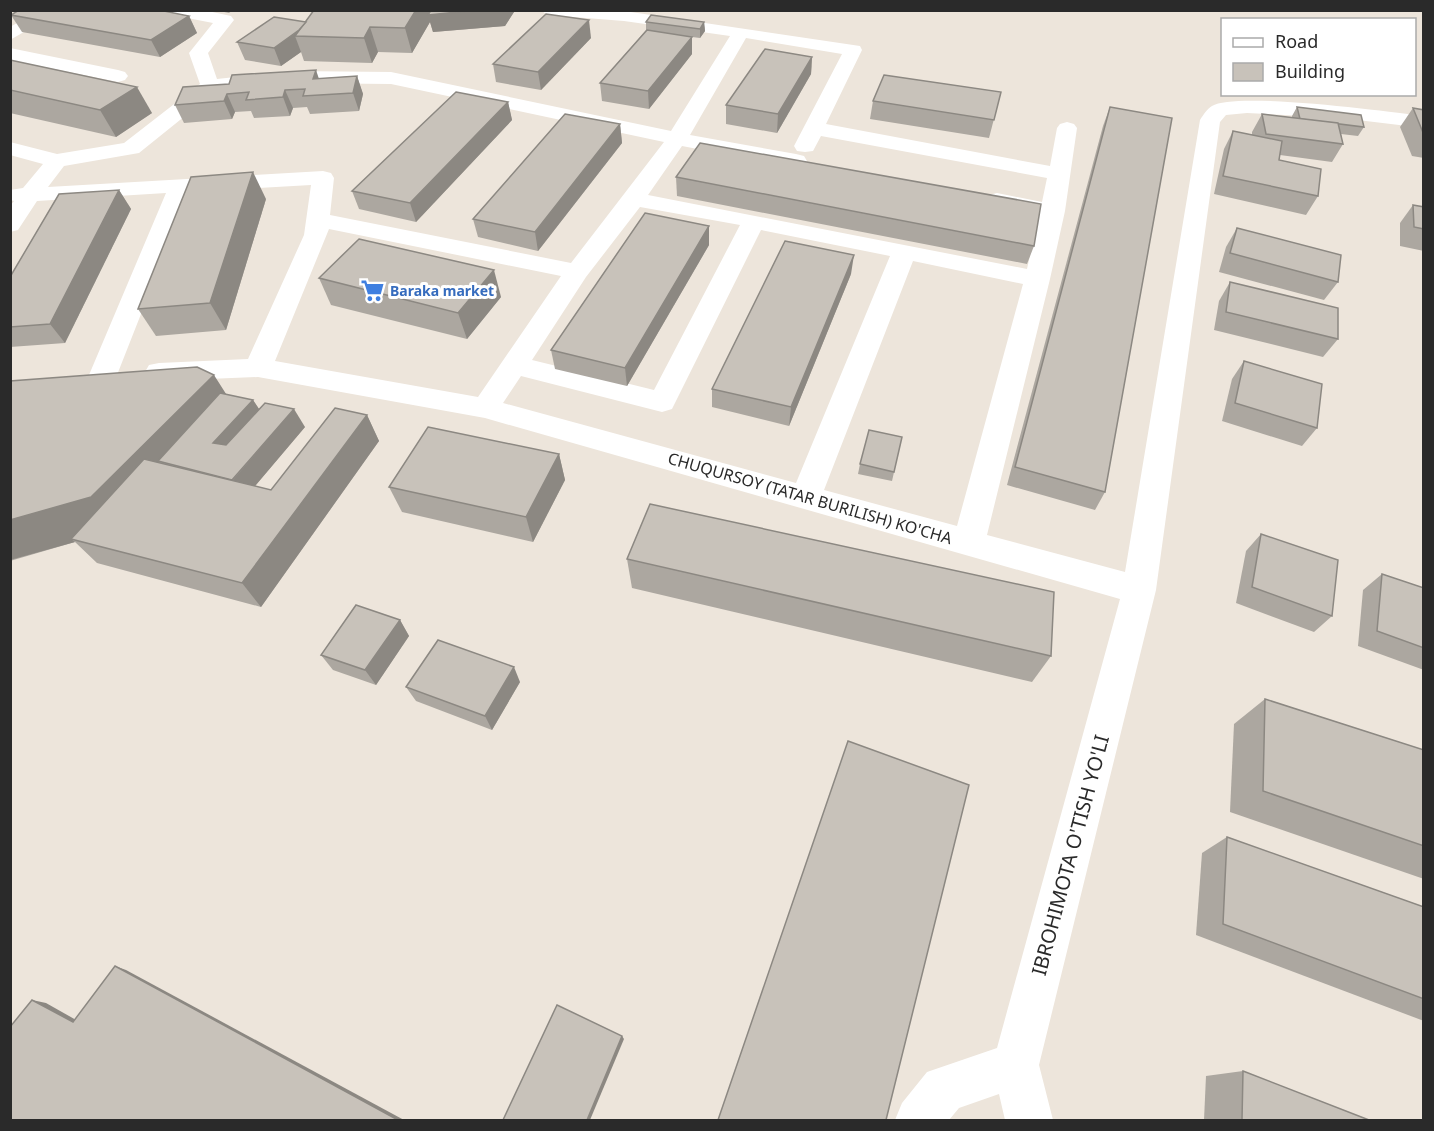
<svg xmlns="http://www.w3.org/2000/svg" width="1434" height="1131" viewBox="0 0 1434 1131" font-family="'Noto Sans',sans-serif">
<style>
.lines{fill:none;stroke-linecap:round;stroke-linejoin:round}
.minor{fill:#fff;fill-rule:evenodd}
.wall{fill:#aca7a0}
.shaded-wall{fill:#8c8882}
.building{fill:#c8c2ba;stroke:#8c8882;stroke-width:1.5}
.labels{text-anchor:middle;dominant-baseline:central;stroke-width:6;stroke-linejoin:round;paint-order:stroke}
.far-shop-label{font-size:14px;font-weight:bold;fill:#366cbe;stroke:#fff;text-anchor:start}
.street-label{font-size:16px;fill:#2a2a2a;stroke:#fff}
.near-street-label{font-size:20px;fill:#2a2a2a;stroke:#fff}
</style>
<rect width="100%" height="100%" fill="#ede5db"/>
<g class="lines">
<g class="minor">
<polygon points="40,10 62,10 10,40 10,27"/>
<path d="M165,10H203L231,16L234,20L208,53L217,79L291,71L391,72L671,131L730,36L624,21L548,15L540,10L624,11L860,46L862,50L826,124L1050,166L1057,128L1060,124L1067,122L1074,124L1077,128L1065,211L1050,279L987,535L1125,572L1200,120C1203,115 1207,109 1212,106C1236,91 1389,112 1424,116V128L1341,118L1247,113L1226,115L1220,122L1156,590L1039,1065L1053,1120H1005L999,1094L959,1108L949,1120H895L902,1103L927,1072L997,1048L1120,599L485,418L258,377L159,381L149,379L145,372L149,365L159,363L248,359L304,235L311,185L189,192L117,375L113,382L103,385L93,382L89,375L166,193L37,201L18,230L10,232V206L14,201L10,200V190L23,188L43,164L10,155V142L57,154L124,143L200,84L189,53L213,23L167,14ZM746,38L842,54L794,146L797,151L805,152L813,151L821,136L1047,178L1042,202L997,193L989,195L986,200L989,205L1039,215L1027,269L648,195L682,146L796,168L804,166L807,161L804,156L796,154L690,135ZM291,83L391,84L664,142L571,263L330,215L334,178L331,173L323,171L48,187L64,166L139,153L216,91ZM640,207L740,225L654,390L532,360L586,277ZM329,229L561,276L478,397L275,361ZM761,230L890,256L796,483L503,403L521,376L662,412L672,409ZM913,261L1023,284L957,526L824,490Z"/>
<polygon points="10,48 118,70 125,72 128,76 125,80 118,82 10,60"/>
</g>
</g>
<g class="wall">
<polygon points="215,10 233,10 229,13"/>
<polygon points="314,10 513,10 514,12 505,26 433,32 430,22 412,53 378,52 372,63 304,61 301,52 281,66 245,60 237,42 306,22"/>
<polygon points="11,15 189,16 197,33 160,57 22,32"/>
<polygon points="646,22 704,22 705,31 700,38 692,37 692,54 649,109 602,101 600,83 646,30"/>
<polygon points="591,38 541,90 496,82 493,64"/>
<polygon points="812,57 811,74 777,133 726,124 726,105"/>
<polygon points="10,60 152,113 116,137 10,113"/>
<polygon points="357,76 363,94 359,111 310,114 307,107 293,108 290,116 254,118 251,111 235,112 232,119 184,123 175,105 183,87"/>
<polygon points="1001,92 989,138 870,119 873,101"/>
<polygon points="508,102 512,120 416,222 359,209 352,191"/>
<polygon points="1110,107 1105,492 1095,510 1007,485 1103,126"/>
<polygon points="1297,107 1364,127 1358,136 1341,134 1343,144 1332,162 1280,155 1279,160 1318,196 1306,215 1214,194 1224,149 1233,131 1252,135 1252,132 1262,114 1292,118 1292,116"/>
<polygon points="1413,108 1424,110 1424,158 1412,156 1400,127"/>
<polygon points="620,124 622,143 538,251 478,237 473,219"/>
<polygon points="676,177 1034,246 1027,264 677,196"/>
<polygon points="119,190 131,209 65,343 10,347 10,277"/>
<polygon points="266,199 226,330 156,336 138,309"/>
<polygon points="1413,205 1424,207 1424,251 1400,246 1400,223"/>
<polygon points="709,226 709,245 627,386 555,369 551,350"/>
<polygon points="1237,228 1338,282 1324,300 1219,272 1226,247"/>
<polygon points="851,274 789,426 712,407 712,389"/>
<polygon points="319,278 501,297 467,339 331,305"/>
<polygon points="1230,282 1338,339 1323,357 1214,330 1219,301"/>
<polygon points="1244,361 1317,428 1302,446 1222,421 1232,379"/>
<polygon points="10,381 227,395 253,400 259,409 305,427 255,486 271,490 367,415 379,441 261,607 97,563 75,542 10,561"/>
<polygon points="902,437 892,481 858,474 860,464"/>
<polygon points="559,454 565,480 533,542 402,512 389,487"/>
<polygon points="1261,534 1332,616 1314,632 1236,603 1246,551"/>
<polygon points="627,559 1051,656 1032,682 632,588"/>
<polygon points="1382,574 1424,588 1424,670 1358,646 1363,590"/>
<polygon points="400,620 409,636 376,685 333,670 321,655"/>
<polygon points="520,682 492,730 416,701 406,687"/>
<polygon points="1265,699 1424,750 1424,879 1230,812 1234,724"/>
<polygon points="1227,837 1424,907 1424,1021 1196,935 1202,853"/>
<polygon points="1243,1071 1369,1120 1204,1120 1206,1076"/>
</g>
<g class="shaded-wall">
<polygon points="416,10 513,10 514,12 505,26 433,32 430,22 412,53 405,28"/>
<polygon points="189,16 197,33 160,57 151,40"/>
<polygon points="589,20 591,38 541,90 538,72"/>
<polygon points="704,22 705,31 700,38 700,29"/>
<polygon points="310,23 295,36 301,52 281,66 274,48"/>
<polygon points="370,27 378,52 372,63 364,38"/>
<polygon points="692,37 692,54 649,109 648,91"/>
<polygon points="812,57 811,74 777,133 778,114"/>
<polygon points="316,70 322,88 313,79"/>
<polygon points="357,76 363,94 359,111 353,93"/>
<polygon points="137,87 152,113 116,137 100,110"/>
<polygon points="285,90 293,108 290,116 283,97"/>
<polygon points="227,94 235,112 232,119 224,101"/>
<polygon points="508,102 512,120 416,222 410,203"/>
<polygon points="620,124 622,143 538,251 535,232"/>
<polygon points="253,172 266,199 226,330 210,303"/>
<polygon points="119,190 131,209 65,343 50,324"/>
<polygon points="709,226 709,245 627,386 625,368"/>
<polygon points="854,255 851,274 789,426 791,407"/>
<polygon points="494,270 501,297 467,339 458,313"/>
<polygon points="214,375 235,408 158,461 171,476 71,539 75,542 10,560 10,520"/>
<polygon points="253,400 265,418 226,461 213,443"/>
<polygon points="294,409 305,427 244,499 232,481"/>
<polygon points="367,415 379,441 261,607 242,583"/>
<polygon points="559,454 565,480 533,542 526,517"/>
<polygon points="400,620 409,636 376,685 365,670"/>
<polygon points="514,667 520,682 492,730 485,716"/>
<polygon points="115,966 126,970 404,1120 398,1120"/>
<polygon points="32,1000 46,1003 85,1025 73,1022"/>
<polygon points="622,1036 624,1039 590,1120 587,1120"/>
</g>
<g class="building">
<polygon points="19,10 159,10 189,16 151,40 11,15"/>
<polygon points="314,10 416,10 405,28 370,27 364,38 295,36"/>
<polygon points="431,10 477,10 428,15"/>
<polygon points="546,14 589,20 538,72 493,64"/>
<polygon points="651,15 704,22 700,29 646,22"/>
<polygon points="274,17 306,22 299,30 274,48 237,42"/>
<polygon points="647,30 692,37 648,91 600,83"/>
<polygon points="765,49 812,57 778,114 726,105"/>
<polygon points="10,60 137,87 100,110 10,90"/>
<polygon points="316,70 313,79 357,76 353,93 303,96 305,89 285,90 283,97 246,100 249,92 227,94 224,101 175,105 183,87 229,84 232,75"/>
<polygon points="884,75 1001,92 994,120 873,101"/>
<polygon points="456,92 508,102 410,203 352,191"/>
<polygon points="1110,107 1172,118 1105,492 1015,467"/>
<polygon points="1297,107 1361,115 1364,127 1300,119"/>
<polygon points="1413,108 1424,110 1424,135"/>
<polygon points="565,114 620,124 535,232 473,219"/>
<polygon points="1262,114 1338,123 1343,144 1266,134"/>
<polygon points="1233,131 1282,141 1279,160 1321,169 1318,196 1223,176"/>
<polygon points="700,143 1041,204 1034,246 676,177"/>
<polygon points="253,172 210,303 138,309 191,177"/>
<polygon points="119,190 50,324 10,327 10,277 59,194"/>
<polygon points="1413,205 1424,207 1424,229 1414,227"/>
<polygon points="645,213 709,226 625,368 551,350"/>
<polygon points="1237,228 1341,255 1338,282 1230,253"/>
<polygon points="359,239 494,270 458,313 319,278"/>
<polygon points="785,241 854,255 791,407 712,389"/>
<polygon points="1230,282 1338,308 1338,339 1226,312"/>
<polygon points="1244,361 1322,384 1317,428 1235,403"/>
<polygon points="197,367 214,375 91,497 10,520 10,381"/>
<polygon points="220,393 253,400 213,443 226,445 265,403 294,409 232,480 158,461"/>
<polygon points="335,408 367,415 242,583 71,539 144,459 271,490"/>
<polygon points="428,427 559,454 526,517 389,487"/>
<polygon points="869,430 902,437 894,472 860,464"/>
<polygon points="650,504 1054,592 1051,656 627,559"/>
<polygon points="1261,534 1338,560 1332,616 1252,587"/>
<polygon points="1382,574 1424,588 1424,648 1377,631"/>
<polygon points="356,605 400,620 365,670 321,655"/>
<polygon points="438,640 514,667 485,716 406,687"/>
<polygon points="1265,699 1424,750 1424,846 1263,791"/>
<polygon points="848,741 969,785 886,1120 718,1120"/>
<polygon points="1227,837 1424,907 1424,999 1223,924"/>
<polygon points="115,966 398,1120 10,1120 10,1027 32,1000 73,1022"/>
<polygon points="557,1005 622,1036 587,1120 503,1120"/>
<polygon points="1243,1071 1369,1120 1242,1120"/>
</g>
<defs>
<symbol id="supermarket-bare" viewBox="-9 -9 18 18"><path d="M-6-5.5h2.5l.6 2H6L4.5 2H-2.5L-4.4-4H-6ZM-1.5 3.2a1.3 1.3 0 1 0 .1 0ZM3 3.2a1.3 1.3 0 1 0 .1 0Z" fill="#3f7fe0" stroke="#fff" stroke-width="2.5" paint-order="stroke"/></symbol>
</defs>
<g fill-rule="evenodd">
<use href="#supermarket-bare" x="356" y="274" width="33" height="33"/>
</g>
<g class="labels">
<g class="far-shop-label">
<text x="390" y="290">Baraka market</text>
</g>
<g class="street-label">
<text transform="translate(810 498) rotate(16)">CHUQURSOY (TATAR BURILISH) KO'CHA</text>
</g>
<g class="near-street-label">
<text transform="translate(1070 855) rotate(-75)">IBROHIMOTA O'TISH YO'LI</text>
</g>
</g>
<rect width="1434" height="1131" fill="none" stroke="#2a2a2a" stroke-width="24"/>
<rect x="1221" y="18" width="195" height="78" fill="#ffffff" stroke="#aaaaaa" stroke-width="1.5"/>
<rect x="1233" y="38" width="30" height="9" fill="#ffffff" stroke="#aaaaaa" stroke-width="1.5"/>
<text x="1275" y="48" font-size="18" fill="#2a2a2a">Road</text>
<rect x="1233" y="63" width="30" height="18" fill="#c8c2ba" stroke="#aaaaaa" stroke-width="1.5"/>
<text x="1275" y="78" font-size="18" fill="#2a2a2a">Building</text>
</svg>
